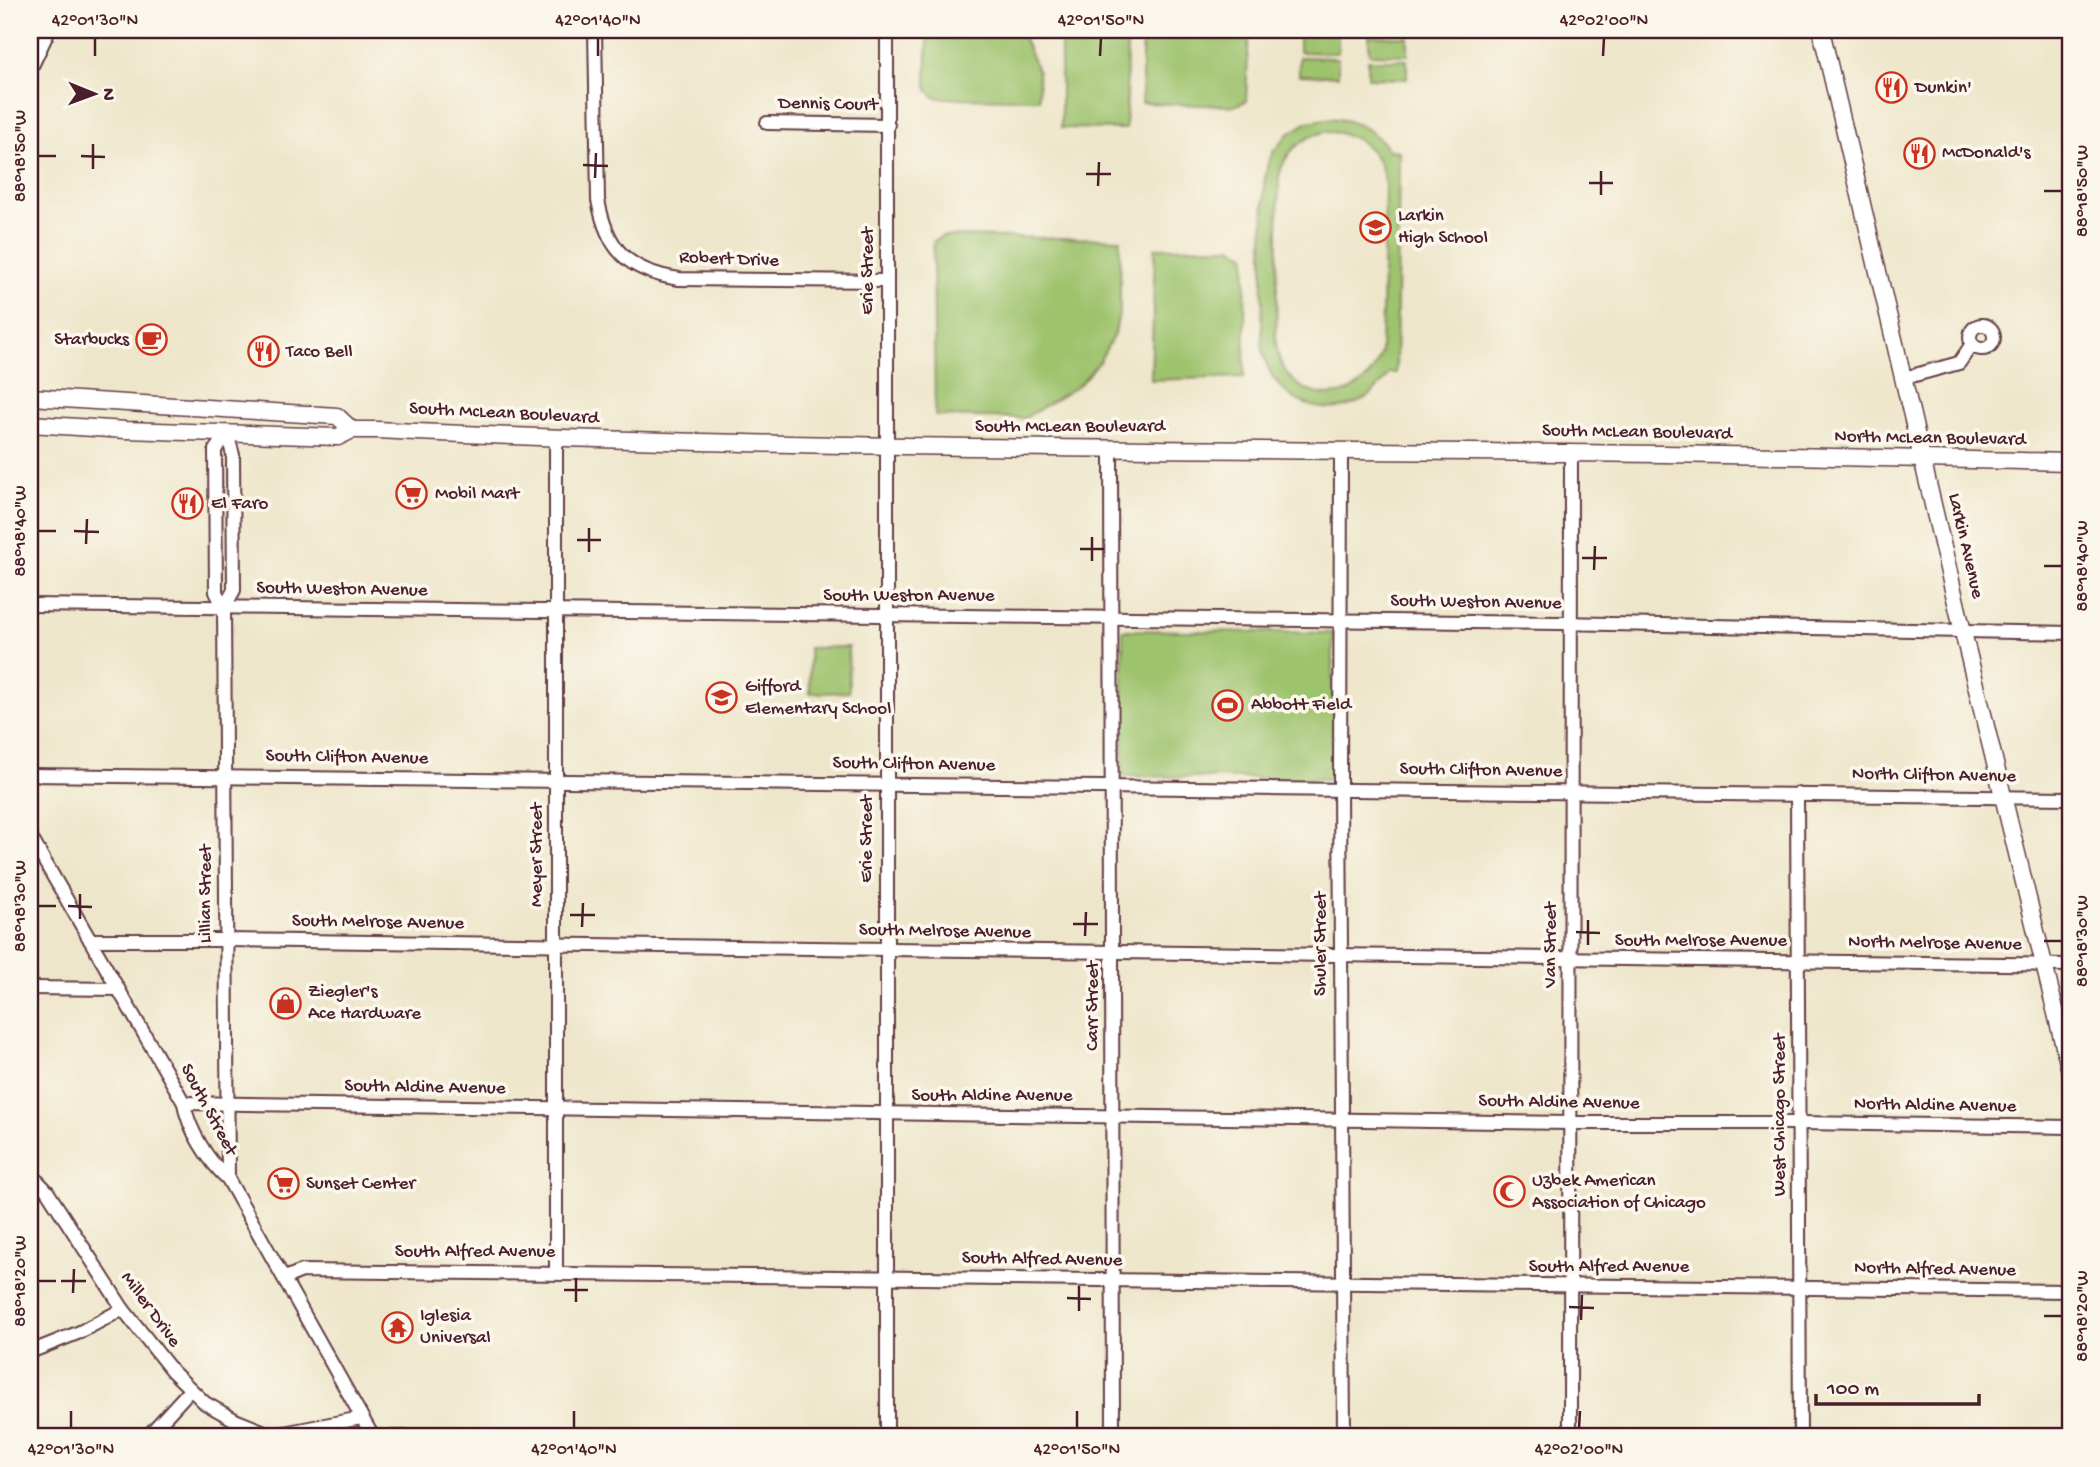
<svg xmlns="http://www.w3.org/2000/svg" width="2100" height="1467" viewBox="0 0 2100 1467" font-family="'Gochi Hand',sans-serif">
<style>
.green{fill:#9ec36d;stroke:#74714c;stroke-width:2;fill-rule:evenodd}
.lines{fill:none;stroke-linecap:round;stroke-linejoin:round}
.minor-casing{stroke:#633d43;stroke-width:16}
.major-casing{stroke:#633d43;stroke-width:19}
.minor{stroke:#fff;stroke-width:12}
.major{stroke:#fff;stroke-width:16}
.ticks{fill:none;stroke:#4a1f2b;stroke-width:2.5}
.labels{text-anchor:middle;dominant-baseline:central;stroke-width:7;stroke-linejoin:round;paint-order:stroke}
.poi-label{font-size:19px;fill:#4a1f2b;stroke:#fbf7ec;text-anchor:start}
.street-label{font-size:19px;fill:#4a1f2b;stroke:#fbf7ec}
.neatline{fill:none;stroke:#4a1f2b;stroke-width:2.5}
.ticks-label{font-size:18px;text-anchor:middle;fill:#4a1f2b}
</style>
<rect width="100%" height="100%" fill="#fbf7ec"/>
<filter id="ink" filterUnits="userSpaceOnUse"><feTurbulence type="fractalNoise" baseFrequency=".0143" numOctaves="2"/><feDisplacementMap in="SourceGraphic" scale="14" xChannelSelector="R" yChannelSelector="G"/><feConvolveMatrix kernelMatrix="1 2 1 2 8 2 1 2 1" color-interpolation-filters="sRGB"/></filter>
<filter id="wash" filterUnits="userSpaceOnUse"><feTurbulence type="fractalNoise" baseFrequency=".00686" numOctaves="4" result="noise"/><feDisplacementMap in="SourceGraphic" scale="28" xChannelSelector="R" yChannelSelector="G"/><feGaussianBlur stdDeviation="1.57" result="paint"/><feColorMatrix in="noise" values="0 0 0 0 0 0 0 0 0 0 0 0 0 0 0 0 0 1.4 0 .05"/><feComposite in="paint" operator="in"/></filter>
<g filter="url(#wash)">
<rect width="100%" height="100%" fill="#eee6ca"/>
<g class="green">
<polygon points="928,30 1020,30 1038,71 1039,99 936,98 928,90 926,82"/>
<polygon points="1061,30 1127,30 1126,129 1061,128"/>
<polygon points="1142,30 1249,30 1246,101 1234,106 1142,103"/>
<polygon points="1299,34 1338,34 1338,53 1299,52"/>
<polygon points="1369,36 1408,37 1408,55 1369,54"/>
<polygon points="1299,57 1338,58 1338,76 1299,75"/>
<polygon points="1368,60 1407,60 1407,79 1368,78"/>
<path d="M1331,118C1356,120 1374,130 1389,150L1399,151L1396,373H1389C1353,434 1266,412 1262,341L1264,183L1268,163L1273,152L1288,134L1308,122ZM1324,132C1358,131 1382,152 1385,186L1381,352C1363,415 1280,406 1276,341L1279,176C1285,152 1300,138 1324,132Z"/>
<polygon points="942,236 1120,239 1120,309 1115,333 1099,362 1079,385 1025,418 935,416 933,242"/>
<polygon points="1230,247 1246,254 1244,377 1151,380 1155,248"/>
<polygon points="1123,630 1333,633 1332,779 1123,776"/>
<polygon points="848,647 849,692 810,693 809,648"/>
</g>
</g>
<g filter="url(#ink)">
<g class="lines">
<defs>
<g id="minor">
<path d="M595,30L598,200C607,250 628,271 679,279L887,281"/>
<polyline points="30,70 49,30"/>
<polyline points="767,123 888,125"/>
<circle cx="1982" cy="337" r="12"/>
<polyline points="1904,378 1959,363 1972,344"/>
<polyline points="227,433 215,450 216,592 224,608 228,1179"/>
<polyline points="556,439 556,1272"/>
<polyline points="1111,448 1113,1437"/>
<polyline points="1341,451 1340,788 1344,1437"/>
<polyline points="30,605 1559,623 2070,633"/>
<polyline points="224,608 234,590 233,455 227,433"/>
<polyline points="30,775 2070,798"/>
<polyline points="1797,794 1800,1437"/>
<path d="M30,836L184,1103C188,1129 208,1161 228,1179L373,1437"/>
<polyline points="90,940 225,940 2070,965"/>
<polyline points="30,988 118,989"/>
<polyline points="184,1103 1570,1123 1799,1123 2070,1127"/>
<polyline points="30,1173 47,1191 123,1309 172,1371 205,1403 235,1420 262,1431 269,1437"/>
<polyline points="285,1278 302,1271 2070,1291"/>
<polyline points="30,1352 80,1332 123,1309"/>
<polyline points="268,1436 361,1418"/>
<polyline points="147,1437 190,1390"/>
<polyline points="367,1437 493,1437"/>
<polyline points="887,1437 887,30"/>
<polyline points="1570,1437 1571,453"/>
</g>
<g id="major">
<polyline points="1821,30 1963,632 2070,1071"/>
<polyline points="30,397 337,416 352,430"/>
<path d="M30,424L126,430L338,437L352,430H377C774,450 1171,448 1568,453C1736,454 1903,459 2070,462"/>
</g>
</defs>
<use href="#minor" class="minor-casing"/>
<use href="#major" class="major-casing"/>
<use href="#minor" class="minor"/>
<use href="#major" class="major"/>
</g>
</g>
<path class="ticks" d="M95,56V38M598,56V38M1100,56L1101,38M1603,56L1604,38M38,156H56M81,156L105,157M583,165L608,166M93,169V144M1086,174H1111M595,178L596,153M1589,183H1613M1098,186L1099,162M2044,191H2062M1601,195V171M38,531H56M74,531L99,532M577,540H601M86,544L87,519M1080,549H1104M589,552V528M1582,558H1607M1092,561V537M2044,566H2062M1594,570L1595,546M38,906H56M68,906L92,907M570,915H595M80,919V894M1073,924H1098M582,927L583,903M1576,932L1600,933M1085,936L1086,912M2044,941H2062M1588,945V920M38,1281H56M61,1281H86M564,1290H588M73,1293L74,1269M1067,1298L1091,1299M576,1302V1278M1569,1307L1594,1308M1079,1311V1286M2044,1316H2062M1581,1320L1582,1295M71,1428V1411M574,1428V1411M1077,1428V1411M1579,1428L1580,1411"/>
<defs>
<symbol id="restaurant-ring" viewBox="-11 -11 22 22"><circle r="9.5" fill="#fbf7ec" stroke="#c8321e" stroke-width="1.5"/><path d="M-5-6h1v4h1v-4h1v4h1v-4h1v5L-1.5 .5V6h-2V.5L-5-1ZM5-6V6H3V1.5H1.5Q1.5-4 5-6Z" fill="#c8321e"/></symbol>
<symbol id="school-ring" viewBox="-11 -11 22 22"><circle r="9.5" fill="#fbf7ec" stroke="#c8321e" stroke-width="1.5"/><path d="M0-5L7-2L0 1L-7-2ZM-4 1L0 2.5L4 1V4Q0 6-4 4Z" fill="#c8321e"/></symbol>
<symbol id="cafe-ring" viewBox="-11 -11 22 22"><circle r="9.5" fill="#fbf7ec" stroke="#c8321e" stroke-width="1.5"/><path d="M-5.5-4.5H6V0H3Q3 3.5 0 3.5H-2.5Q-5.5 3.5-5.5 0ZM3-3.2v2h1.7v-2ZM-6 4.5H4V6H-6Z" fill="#c8321e"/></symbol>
<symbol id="supermarket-ring" viewBox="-11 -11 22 22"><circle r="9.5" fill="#fbf7ec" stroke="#c8321e" stroke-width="1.5"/><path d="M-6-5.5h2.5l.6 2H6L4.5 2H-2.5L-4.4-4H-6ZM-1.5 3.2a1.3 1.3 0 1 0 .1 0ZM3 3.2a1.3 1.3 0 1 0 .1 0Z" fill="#c8321e"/></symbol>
<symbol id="stadium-ring" viewBox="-11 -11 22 22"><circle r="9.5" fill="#fbf7ec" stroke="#c8321e" stroke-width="1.5"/><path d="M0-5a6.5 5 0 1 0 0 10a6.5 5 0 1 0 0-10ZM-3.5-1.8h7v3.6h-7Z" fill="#c8321e"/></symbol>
<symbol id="shop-ring" viewBox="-11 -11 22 22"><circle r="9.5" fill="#fbf7ec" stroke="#c8321e" stroke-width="1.5"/><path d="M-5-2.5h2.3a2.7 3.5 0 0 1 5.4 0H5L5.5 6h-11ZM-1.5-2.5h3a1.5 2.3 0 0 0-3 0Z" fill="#c8321e"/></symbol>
<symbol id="mosque-ring" viewBox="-11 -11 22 22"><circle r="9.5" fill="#fbf7ec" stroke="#c8321e" stroke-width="1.5"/><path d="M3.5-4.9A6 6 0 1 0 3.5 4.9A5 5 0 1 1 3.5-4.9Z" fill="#c8321e"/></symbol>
<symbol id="temple-ring" viewBox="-11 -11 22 22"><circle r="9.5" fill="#fbf7ec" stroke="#c8321e" stroke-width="1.5"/><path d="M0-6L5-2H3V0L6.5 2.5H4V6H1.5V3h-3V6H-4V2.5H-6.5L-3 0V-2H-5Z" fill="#c8321e"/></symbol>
</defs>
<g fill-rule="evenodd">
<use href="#restaurant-ring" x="1874" y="70" width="35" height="35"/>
<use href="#restaurant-ring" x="1902" y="136" width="35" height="35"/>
<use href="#school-ring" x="1358" y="210" width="35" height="35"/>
<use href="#cafe-ring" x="134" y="322" width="35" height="35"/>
<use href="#restaurant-ring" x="246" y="334" width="35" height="35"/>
<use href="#supermarket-ring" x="394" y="476" width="35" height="35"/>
<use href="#restaurant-ring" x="170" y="486" width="35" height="35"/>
<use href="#school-ring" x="704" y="680" width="35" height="35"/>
<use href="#stadium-ring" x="1210" y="688" width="35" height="35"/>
<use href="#shop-ring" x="268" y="986" width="35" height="35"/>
<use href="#supermarket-ring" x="266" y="1166" width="35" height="35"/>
<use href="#mosque-ring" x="1492" y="1174" width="35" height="35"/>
<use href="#temple-ring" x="380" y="1310" width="35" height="35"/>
</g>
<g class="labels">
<g class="poi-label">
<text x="1915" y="88">Dunkin'</text>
<text x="1942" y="153">McDonald's</text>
<text x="1398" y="216">Larkin<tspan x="1398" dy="22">High School</tspan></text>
<text x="129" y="340" text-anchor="end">Starbucks</text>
<text x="286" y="352">Taco Bell</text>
<text x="435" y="494">Mobil Mart</text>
<text x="211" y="504">El Faro</text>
<text x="745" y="687">Gifford<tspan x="745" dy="22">Elementary School</tspan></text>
<text x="1251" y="705">Abbott Field</text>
<text x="308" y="992">Ziegler's<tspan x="308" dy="22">Ace Hardware</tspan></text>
<text x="1532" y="1181">Uzbek American<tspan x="1532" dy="22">Association of Chicago</tspan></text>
<text x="306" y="1184">Sunset Center</text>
<text x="420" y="1316">Iglesia<tspan x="420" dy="22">Universal</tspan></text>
</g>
<g class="street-label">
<text transform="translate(828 105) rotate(1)">Dennis Court</text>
<text transform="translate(729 260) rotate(2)">Robert Drive</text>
<text transform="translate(868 271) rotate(-90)">Erie Street</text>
<text transform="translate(504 414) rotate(3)">South McLean Boulevard</text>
<text x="1070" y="427">South McLean Boulevard</text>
<text transform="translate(1637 433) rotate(1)">South McLean Boulevard</text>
<text transform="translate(1930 439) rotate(1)">North McLean Boulevard</text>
<text transform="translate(1965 546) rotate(77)">Larkin Avenue</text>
<text transform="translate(342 590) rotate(1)">South Weston Avenue</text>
<text x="909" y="596">South Weston Avenue</text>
<text transform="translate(1476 603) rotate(1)">South Weston Avenue</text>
<text transform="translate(347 758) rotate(1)">South Clifton Avenue</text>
<text transform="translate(914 765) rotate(1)">South Clifton Avenue</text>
<text transform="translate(1481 771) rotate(1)">South Clifton Avenue</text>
<text transform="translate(1934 776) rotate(1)">North Clifton Avenue</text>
<text transform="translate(867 839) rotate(-90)">Erie Street</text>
<text transform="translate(537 855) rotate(-90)">Meyer Street</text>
<text transform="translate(206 894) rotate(-90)">Lillian Street</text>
<text transform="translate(378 923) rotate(1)">South Melrose Avenue</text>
<text transform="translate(945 932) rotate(1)">South Melrose Avenue</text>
<text x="1701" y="941">South Melrose Avenue</text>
<text transform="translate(1321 944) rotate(-90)">Shuler Street</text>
<text transform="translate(1935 944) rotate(1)">North Melrose Avenue</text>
<text transform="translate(1551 945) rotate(-90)">Van Street</text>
<text transform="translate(1093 1006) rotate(-90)">Carr Street</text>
<text transform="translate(425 1088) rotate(1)">South Aldine Avenue</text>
<text x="992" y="1096">South Aldine Avenue</text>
<text transform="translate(1559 1103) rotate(1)">South Aldine Avenue</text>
<text transform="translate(1935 1106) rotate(1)">North Aldine Avenue</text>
<text transform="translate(208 1110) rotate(62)">South Street</text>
<text transform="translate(1780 1115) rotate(-90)">West Chicago Street</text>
<text x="475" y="1252">South Alfred Avenue</text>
<text transform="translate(1042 1260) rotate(1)">South Alfred Avenue</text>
<text x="1609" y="1267">South Alfred Avenue</text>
<text transform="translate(1935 1270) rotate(1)">North Alfred Avenue</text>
<text transform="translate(150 1310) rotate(54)">Miller Drive</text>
</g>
</g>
<rect width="2100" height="1467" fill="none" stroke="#fbf7ec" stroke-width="77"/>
<g transform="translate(94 94) rotate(91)" stroke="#fbf7ec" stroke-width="5" paint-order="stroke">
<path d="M0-5L12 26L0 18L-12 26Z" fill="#4a1f2b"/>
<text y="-10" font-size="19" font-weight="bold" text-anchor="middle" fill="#4a1f2b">N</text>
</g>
<path d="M1816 1394v10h163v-10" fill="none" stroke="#4a1f2b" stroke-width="3.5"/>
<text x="1827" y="1394" font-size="21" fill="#4a1f2b" stroke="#fbf7ec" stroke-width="5" paint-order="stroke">100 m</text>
<rect x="38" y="38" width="2024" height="1390" class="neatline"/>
<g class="ticks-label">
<text x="95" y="25">42°01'30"N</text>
<text x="598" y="25">42°01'40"N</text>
<text x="1101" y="25">42°01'50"N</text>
<text x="1604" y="25">42°02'00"N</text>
<text transform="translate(19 156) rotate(-90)" y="6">88°18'50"W</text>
<text transform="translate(2081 191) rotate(-90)" y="6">88°18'50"W</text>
<text transform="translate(19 531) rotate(-90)" y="6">88°18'40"W</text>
<text transform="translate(2081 566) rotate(-90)" y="6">88°18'40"W</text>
<text transform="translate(19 906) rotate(-90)" y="6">88°18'30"W</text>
<text transform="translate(2081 941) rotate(-90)" y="6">88°18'30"W</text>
<text transform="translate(19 1281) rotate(-90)" y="6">88°18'20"W</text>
<text transform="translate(2081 1316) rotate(-90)" y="6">88°18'20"W</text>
<text x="71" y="1454">42°01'30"N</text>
<text x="574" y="1454">42°01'40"N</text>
<text x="1077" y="1454">42°01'50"N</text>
<text x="1579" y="1454">42°02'00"N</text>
</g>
</svg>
